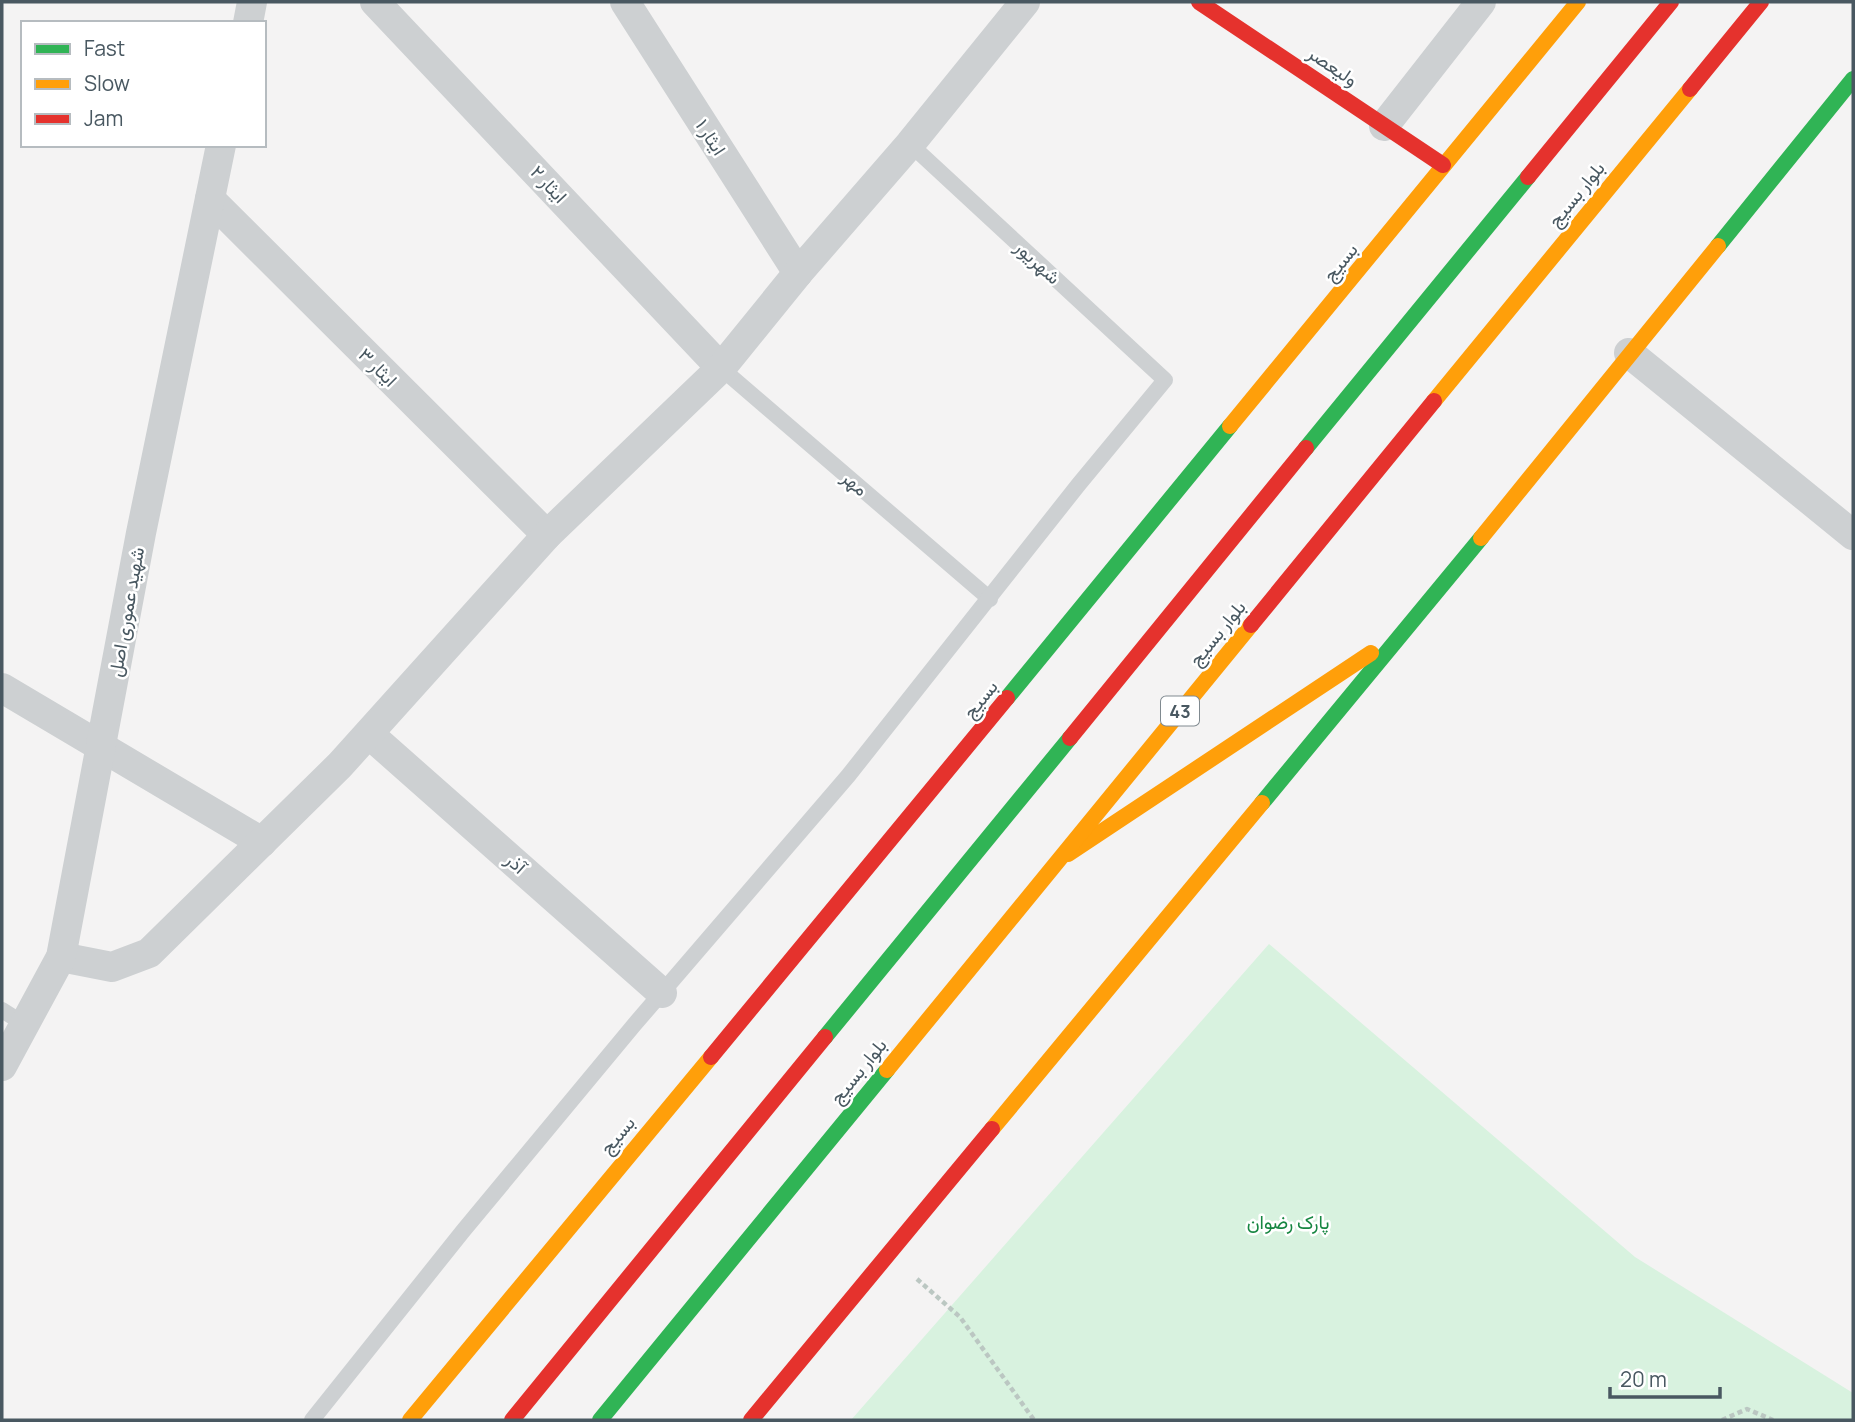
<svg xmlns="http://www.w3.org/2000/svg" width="1855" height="1422" viewBox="0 0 1855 1422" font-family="Manrope,Vazirmatn,sans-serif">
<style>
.green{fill:#d8f2df}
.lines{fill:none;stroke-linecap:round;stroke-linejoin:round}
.path{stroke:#bbc7c2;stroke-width:4.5;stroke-dasharray:5 3.5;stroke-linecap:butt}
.lane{stroke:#cdd0d2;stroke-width:16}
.street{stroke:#cdd0d2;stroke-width:30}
.fast{stroke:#30b455;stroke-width:16}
.slow{stroke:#ff9f0a;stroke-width:16}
.jam{stroke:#e5322d;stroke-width:16}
.labels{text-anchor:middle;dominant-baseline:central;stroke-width:5;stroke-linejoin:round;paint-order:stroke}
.shield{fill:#fff;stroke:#808a90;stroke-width:2}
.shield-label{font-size:18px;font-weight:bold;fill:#495861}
.street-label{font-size:19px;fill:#495861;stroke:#fff}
.park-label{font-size:19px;fill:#168641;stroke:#fff}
</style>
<rect width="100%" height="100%" fill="#f4f3f3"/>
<polygon class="green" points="1269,944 1635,1257 1853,1393 1853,1420 851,1420"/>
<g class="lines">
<g class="path">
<polyline points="917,1279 960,1317 1034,1420"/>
<polyline points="1722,1420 1747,1409 1773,1420"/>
</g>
<g class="lane">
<polyline points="721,368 990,599"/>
<polyline points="2,1010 24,1024"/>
<polyline points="312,1420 463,1231 634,1025 848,776 1079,484 1165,380 910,144"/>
</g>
<g class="street">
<polyline points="375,2 721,368"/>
<polyline points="625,2 798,273"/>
<polyline points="248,23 252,2"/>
<polyline points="1384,126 1481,2"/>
<polyline points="210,199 547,535"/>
<polyline points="1629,353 1853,535"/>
<polyline points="2,688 262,842"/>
<polyline points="369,734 662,993"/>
<polyline points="61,957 112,967 149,953 340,765 547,535 721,368 798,273 910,144 1025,2"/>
<polyline points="2,1066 61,957 141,533 221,145"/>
</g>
<g class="fast">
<polyline points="1718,246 1853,79"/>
<polyline points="1306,448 1528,177"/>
<polyline points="1007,698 1230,426"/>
<polyline points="1262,803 1481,538"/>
<polyline points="825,1037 1070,738"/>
<polyline points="600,1420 887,1070"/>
</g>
<g class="slow">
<polyline points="1434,401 1690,89"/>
<polyline points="1230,426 1578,2"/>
<polyline points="1481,538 1718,246"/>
<polyline points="1068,854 1371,653"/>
<polyline points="887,1070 1251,625"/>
<polyline points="992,1129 1262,803"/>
<polyline points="410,1420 711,1057"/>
</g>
<g class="jam">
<polyline points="1199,2 1443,165"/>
<polyline points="1690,89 1761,2"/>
<polyline points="1528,177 1671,2"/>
<polyline points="1251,625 1434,401"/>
<polyline points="1070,738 1306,448"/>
<polyline points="711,1057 1007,698"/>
<polyline points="512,1420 825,1037"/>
<polyline points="751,1420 992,1129"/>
</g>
</g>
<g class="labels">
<rect class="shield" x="1161" y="696.5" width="38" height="29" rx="5"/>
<g class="shield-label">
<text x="1180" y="711">43</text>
</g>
<g class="street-label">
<text transform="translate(1333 66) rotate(34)">ولیعصر</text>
<text transform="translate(711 137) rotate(57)">ایثار ۱</text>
<text transform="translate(549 184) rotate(47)">ایثار ۲</text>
<text transform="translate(1576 194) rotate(-51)">بلوار بسیج</text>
<text transform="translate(1038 262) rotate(43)">شهریور</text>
<text transform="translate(1340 262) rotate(-51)">بسیج</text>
<text transform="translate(378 367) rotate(45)">ایثار ۳</text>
<text transform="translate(855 483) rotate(41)">مهر</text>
<text transform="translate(126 612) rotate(-80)">شهید عموری اصل</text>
<text transform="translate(1217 633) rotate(-51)">بلوار بسیج</text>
<text transform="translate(980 699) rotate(-51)">بسیج</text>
<text transform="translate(516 863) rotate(42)">آذر</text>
<text transform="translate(858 1071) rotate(-51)">بلوار بسیج</text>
<text transform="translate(617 1135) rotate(-50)">بسیج</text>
</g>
<g class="park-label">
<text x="1288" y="1222">پارک رضوان</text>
</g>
</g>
<rect width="1855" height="1422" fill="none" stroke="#495861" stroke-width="7"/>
<rect x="21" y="21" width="245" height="126" fill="#ffffff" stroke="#b6bcc0" stroke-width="2"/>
<rect x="35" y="44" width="35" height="10" fill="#30b455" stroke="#b6bcc0" stroke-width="2"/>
<text x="84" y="56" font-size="21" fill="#495861">Fast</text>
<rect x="35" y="79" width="35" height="10" fill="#ff9f0a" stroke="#b6bcc0" stroke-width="2"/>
<text x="84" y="91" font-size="21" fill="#495861">Slow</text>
<rect x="35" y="114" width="35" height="10" fill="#e5322d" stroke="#b6bcc0" stroke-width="2"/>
<text x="84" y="126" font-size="21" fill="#495861">Jam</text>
<path d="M1610 1387v10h110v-10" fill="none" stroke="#495861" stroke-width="3.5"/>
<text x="1620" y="1387" font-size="21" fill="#495861" stroke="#ffffff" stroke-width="5" paint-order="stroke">20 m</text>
</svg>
